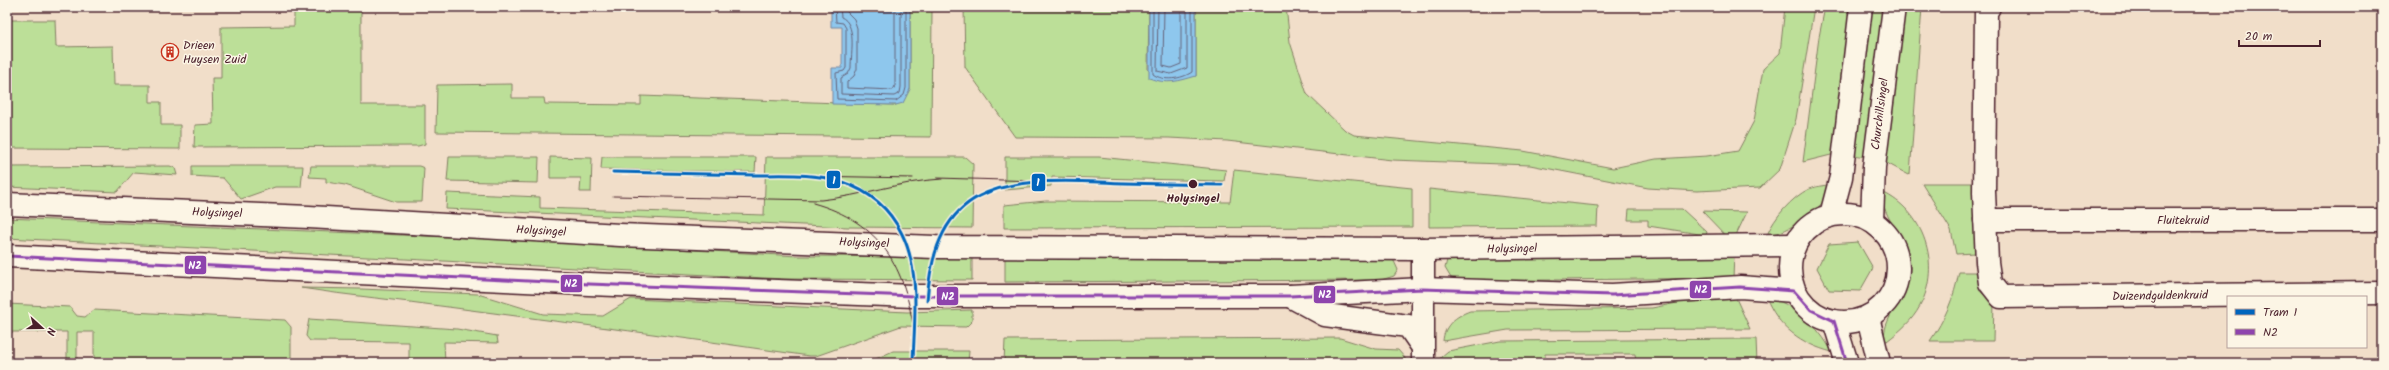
<svg xmlns="http://www.w3.org/2000/svg" width="2389" height="370" viewBox="0 0 2389 370" font-family="Kalam,sans-serif">
<style>
.green{fill:#bcdf98;stroke:#837f62}
.water{fill:#8ec7ed;stroke:#73849f}
.lines{fill:none;stroke-linecap:round;stroke-linejoin:round}
.shore{stroke:#656279;stroke-width:1}
.minor-casing{stroke:#4a1f2b;stroke-width:25}
.tertiary-casing{stroke:#4a1f2b;stroke-width:25}
.minor{stroke:#fcf5e5;stroke-width:22}
.tertiary{stroke:#fcf5e5;stroke-width:22}
.tram{stroke:#4a1f2b;stroke-width:1}
.bus-1-casing{stroke:#fcf5e5;stroke-width:6}
.bus-1{stroke:#8e44ad;stroke-width:3}
.tram-1-casing{stroke:#fcf5e5;stroke-width:6}
.tram-1{stroke:#0065bd;stroke-width:3}
.stop-dot{fill:#4a1f2b;stroke:#fcf5e5;stroke-width:1.5}
.labels{text-anchor:middle;dominant-baseline:central;stroke-width:3;stroke-linejoin:round;paint-order:stroke}
.poi-label{font-size:12px;fill:#4a1f2b;stroke:#fcf5e5;text-anchor:start}
.street-label{font-size:12px;fill:#4a1f2b;stroke:#fcf5e5}
.stop-label{font-size:12px;font-weight:bold;fill:#4a1f2b;stroke:#fcf5e5}
.line-badge{stroke:#fcf5e5;stroke-width:1.5}
.badge-label{font-size:11px;text-anchor:middle;font-weight:bold;fill:#fff}
</style>
<rect width="100%" height="100%" fill="#f1dec9"/>
<filter id="ink" filterUnits="userSpaceOnUse"><feTurbulence type="fractalNoise" baseFrequency=".025" numOctaves="2"/><feDisplacementMap in="SourceGraphic" scale="8" xChannelSelector="R" yChannelSelector="G"/><feConvolveMatrix kernelMatrix="1 2 1 2 8 2 1 2 1" color-interpolation-filters="sRGB"/></filter>
<g filter="url(#ink)">
<g class="green">
<polygon points="294,7 361,7 361,105 425,105 425,144 418,146 194,147 195,125 213,124 212,78 221,78 221,27 294,26"/>
<polygon points="910,7 932,8 931,137 436,132 437,85 512,84 512,98 544,98 545,104 641,105 641,96 896,105 910,89"/>
<polygon points="964,7 1149,7 1148,70 1196,76 1196,7 1286,7 1290,42 1307,94 1345,130 1354,135 1523,151 1613,168 1656,159 1707,156 1738,151 1754,121 1763,69 1780,53 1785,7 1814,7 1796,119 1780,169 1760,188 1697,191 1648,188 1530,165 1392,160 1227,141 1169,138 1015,137 965,67"/>
<polygon points="1825,7 1852,7 1835,154 1803,162 1819,37"/>
<polygon points="1869,7 1885,7 1867,157 1852,155"/>
<polygon points="1902,7 1922,7 1910,174 1909,175 1883,161"/>
<polygon points="7,20 55,20 56,47 113,46 114,85 150,85 150,102 161,102 161,125 180,125 180,149 7,148"/>
<polygon points="449,157 539,157 538,183 447,181"/>
<polygon points="550,157 592,158 591,192 580,192 581,178 550,178"/>
<polygon points="602,157 756,157 755,172 601,169"/>
<polygon points="766,157 965,157 973,164 972,228 848,227 446,209 447,193 540,197 540,208 764,215"/>
<polygon points="1005,157 1099,157 1226,170 1224,181 1052,177 1051,186 1005,190"/>
<polygon points="170,166 175,168 177,175 134,172 117,192 7,187 7,167"/>
<polygon points="192,166 303,166 301,187 275,187 241,199 223,178 192,176"/>
<polygon points="311,166 419,166 424,168 422,202 396,202 345,185 326,182 326,178 309,177"/>
<polygon points="1234,170 1412,188 1412,227 1004,228 1004,205 1046,201 1230,202"/>
<polygon points="1922,183 1975,183 1976,253 1956,254 1951,230"/>
<path d="M1831,184C1829,189 1827,197 1823,202C1811,216 1785,234 1767,235C1774,218 1792,197 1809,189C1816,186 1824,186 1831,184Z"/>
<polygon points="1429,189 1598,206 1597,226 1429,227"/>
<path d="M1882,192C1924,211 1942,265 1920,306C1912,321 1900,331 1887,341L1884,340C1883,313 1911,296 1910,266C1909,238 1881,220 1882,192Z"/>
<polygon points="1629,209 1682,209 1707,232 1706,235 1648,226 1648,220 1628,220"/>
<polygon points="1702,211 1747,212 1735,237 1727,237"/>
<polygon points="7,218 516,240 798,256 972,257 972,280 784,279 7,238"/>
<polygon points="1858,242 1873,268 1860,291 1829,290 1817,268 1829,244"/>
<polygon points="1734,255 1733,278 1462,281 1451,278 1445,268 1447,260 1453,257"/>
<polygon points="1005,256 1383,256 1394,261 1398,270 1394,276 1381,280 1005,282"/>
<path d="M1959,272H1976L1981,292L1994,303L1993,341H1930C1945,319 1954,298 1959,272Z"/>
<path d="M301,288L361,289L478,294L543,314L603,316L631,299L907,312L972,310V321L966,327L901,326L816,356H809C689,338 568,323 448,307C399,300 350,296 301,288Z"/>
<path d="M1735,296L1750,329L1508,330L1443,341C1444,325 1456,316 1470,311L1652,308L1702,298Z"/>
<path d="M1766,297C1794,303 1819,327 1832,352C1801,344 1778,327 1766,297Z"/>
<polygon points="7,304 70,307 77,316 85,317 94,310 285,320 291,327 291,363 94,363 94,332 77,332 77,363 67,363 67,332 7,332"/>
<polygon points="309,319 457,329 497,336 498,343 444,342 445,363 409,363 409,342 310,341 306,336"/>
<polygon points="1340,338 1376,349 1398,350 1405,358 1405,363 1004,363 1005,340"/>
<polygon points="1756,339 1757,363 1636,363 1635,354 1545,354 1545,363 1440,363 1441,357 1448,351 1500,341"/>
<polygon points="893,351 969,351 968,363 867,363"/>
</g>
<g class="water">
<polygon points="831,7 910,7 910,89 903,103 896,105 832,104 832,68 842,68 842,27 831,27"/>
<path d="M1149,7H1196V76C1179,81 1167,85 1149,78Z"/>
</g>
<g class="lines">
<g class="shore">
<polyline points="835,7 836,22 843,23 846,28 846,68 844,71 836,73 837,99 896,101 904,95 906,88 906,7"/>
<path d="M840,7L841,17C857,24 851,52 851,68L848,74L841,78V94L894,96L900,93L901,87V7"/>
<polyline points="846,7 847,12 854,19 857,28 857,69 854,76 847,82 847,88 893,90 895,86 895,7"/>
<path d="M1153,7V74C1163,82 1182,79 1192,72V7"/>
<polyline points="1158,7 1157,71 1171,74 1187,68 1187,7"/>
<polyline points="1164,7 1163,66 1171,68 1181,64 1181,7"/>
</g>
<defs>
<g id="minor">
<polyline points="1989,7 1986,12 1984,192 1987,262 1990,283 2001,297 2382,293"/>
<polyline points="1985,220 2382,220"/>
<polyline points="1423,249 1423,363"/>
</g>
<g id="tertiary">
<polyline points="7,204 309,217 620,235 935,247 1423,249 1794,245"/>
<circle cx="1844" cy="268" r="54"/>
<polyline points="1831,215 1841,177 1861,7"/>
<polyline points="1872,221 1874,167 1894,7"/>
<polyline points="7,256 589,284 914,296 1290,296 1422,289 1612,295 1740,287 1794,291"/>
<polyline points="1290,296 1325,315 1408,326 1422,346"/>
<polyline points="1868,317 1879,363"/>
<polyline points="1834,321 1847,363"/>
</g>
</defs>
<use href="#minor" class="minor-casing"/>
<use href="#tertiary" class="tertiary-casing"/>
<use href="#minor" class="minor"/>
<use href="#tertiary" class="tertiary"/>
<g class="tram">
<polyline points="809,176 913,178"/>
<polyline points="937,178 1037,181"/>
<path d="M613,196L821,200C862,196 901,181 942,179"/>
<path d="M813,203C881,222 906,267 914,334"/>
</g>
<defs>
<polyline id="bus-1" points="7,256 589,284 914,296 1290,296 1422,289 1612,295 1740,287 1794,291 1811,310 1834,321 1847,363"/>
</defs>
<use href="#bus-1" class="bus-1-casing"/>
<use href="#bus-1" class="bus-1"/>
<defs>
<g id="tram-1">
<path d="M613,172C660,173 708,174 755,175C784,175 815,173 842,182C869,191 890,209 902,234C921,272 914,323 913,363"/>
<path d="M927,301C935,184 1001,178 1100,182C1141,184 1181,184 1222,185"/>
</g>
</defs>
<use href="#tram-1" class="tram-1-casing"/>
<use href="#tram-1" class="tram-1"/>
</g>
</g>
<defs>
<symbol id="building-ring" viewBox="-11 -11 22 22"><circle r="9.5" fill="#fcf5e5" stroke="#c8321e" stroke-width="1.5"/><path d="M-4-6H4V6H1V3H-1V6H-4ZM-2.5-4.3h1.7v1.8h-1.7ZM.8-4.3h1.7v1.8H.8ZM-2.5-1h1.7V.8h-1.7ZM.8-1h1.7V.8H.8Z" fill="#c8321e"/></symbol>
</defs>
<g fill-rule="evenodd">
<use href="#building-ring" x="160" y="42" width="20" height="20"/>
</g>
<circle class="stop-dot" cx="1193" cy="184" r="5"/>
<g class="labels">
<g class="poi-label">
<text x="183" y="45">Drieen<tspan x="183" dy="14">Huysen Zuid</tspan></text>
</g>
<g class="street-label">
<text transform="translate(1880 114) rotate(-83)">Churchillsingel</text>
<text transform="translate(217 213) rotate(2)">Holysingel</text>
<text x="2183" y="220">Fluitekruid</text>
<text transform="translate(541 231) rotate(3)">Holysingel</text>
<text transform="translate(864 243) rotate(2)">Holysingel</text>
<text transform="translate(1512 249) rotate(-1)">Holysingel</text>
<text transform="translate(2160 296) rotate(-1)">Duizendguldenkruid</text>
</g>
<g class="stop-label">
<text x="1193" y="198">Holysingel</text>
</g>
</g>
<g class="line-badge">
<rect x="826" y="170" width="15" height="19" rx="4" fill="#0065bd"/>
<rect x="1031" y="173" width="15" height="19" rx="4" fill="#0065bd"/>
<rect x="184" y="255" width="23" height="20" rx="4" fill="#8e44ad"/>
<rect x="560" y="274" width="23" height="19" rx="4" fill="#8e44ad"/>
<rect x="1689" y="280" width="23" height="19" rx="4" fill="#8e44ad"/>
<rect x="1313" y="285" width="23" height="19" rx="4" fill="#8e44ad"/>
<rect x="936" y="286" width="23" height="20" rx="4" fill="#8e44ad"/>
</g>
<g class="badge-label">
<text x="834" y="184">1</text>
<text x="1038" y="186">1</text>
<text x="195" y="269">N2</text>
<text x="571" y="287">N2</text>
<text x="1701" y="293">N2</text>
<text x="1325" y="298">N2</text>
<text x="948" y="300">N2</text>
</g>
<rect width="2389" height="370" fill="none" stroke="#fcf5e5" stroke-width="24"/>
<rect x="12" y="12" width="2365" height="346" fill="none" stroke="#4a1f2b" stroke-width="1.5" filter="url(#ink)"/>
<rect x="2227" y="296" width="140" height="52" fill="#fcf5e5" stroke="#b59f9b"/>
<rect x="2235" y="309" width="20" height="6" fill="#0065bd" stroke="#b59f9b"/>
<text x="2263" y="316" font-size="12" fill="#4a1f2b">Tram 1</text>
<rect x="2235" y="329" width="20" height="6" fill="#8e44ad" stroke="#b59f9b"/>
<text x="2263" y="336" font-size="12" fill="#4a1f2b">N2</text>
<g transform="translate(42 328) rotate(111)" stroke="#fcf5e5" stroke-width="3" paint-order="stroke">
<path d="M0-3L7 15L0 10L-7 15Z" fill="#4a1f2b"/>
<text y="-6" font-size="11" font-weight="bold" text-anchor="middle" fill="#4a1f2b">N</text>
</g>
<path d="M2239 40v6h81v-6" fill="none" stroke="#4a1f2b" stroke-width="2"/>
<text x="2245" y="40" font-size="12" fill="#4a1f2b" stroke="#fcf5e5" stroke-width="3" paint-order="stroke">20 m</text>
</svg>
